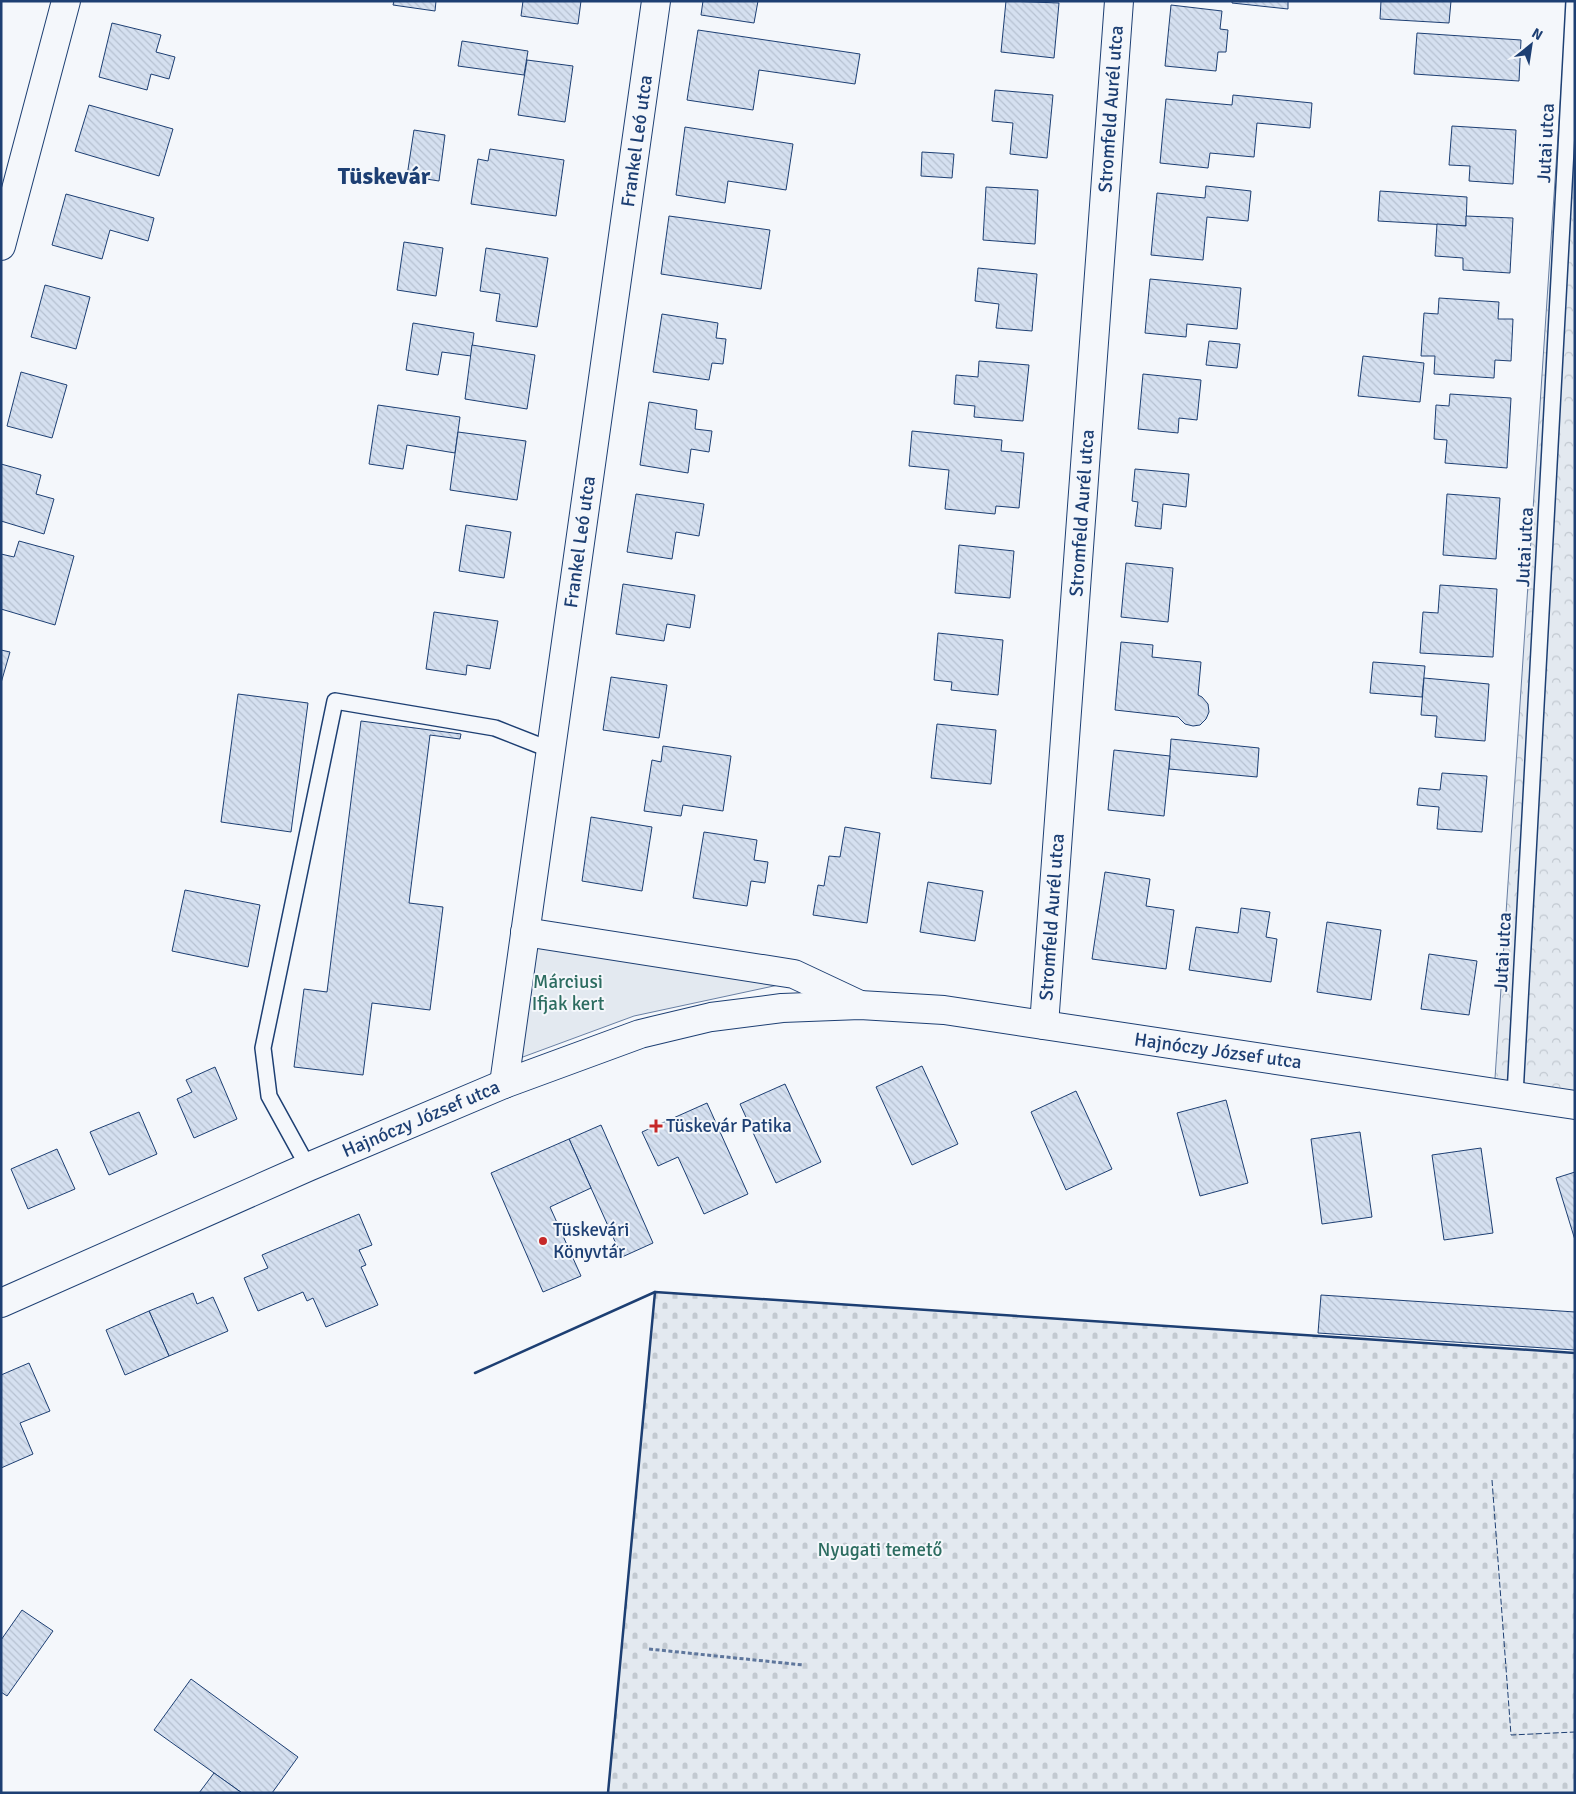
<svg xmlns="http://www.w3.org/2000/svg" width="1576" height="1794" viewBox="0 0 1576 1794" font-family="Signika,sans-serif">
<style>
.cemetery{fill:url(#cemetery-stones);stroke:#687fa3}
.park{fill:url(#park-crowns);stroke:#687fa3}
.garden{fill:#e3e9f0;stroke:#687fa3}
.building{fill:url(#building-back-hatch);stroke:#1d3f73}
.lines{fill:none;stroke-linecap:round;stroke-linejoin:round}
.lane-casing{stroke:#1d3f73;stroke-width:18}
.street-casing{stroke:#1d3f73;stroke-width:30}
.secondary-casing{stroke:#1d3f73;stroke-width:30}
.path{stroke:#5e769c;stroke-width:3;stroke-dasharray:4 2.5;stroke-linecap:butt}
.lane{stroke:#f4f7fb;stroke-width:15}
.street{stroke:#f4f7fb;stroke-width:28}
.secondary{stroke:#f4f7fb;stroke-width:28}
.fence{stroke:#1d3f73;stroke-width:1;stroke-dasharray:6 2.5;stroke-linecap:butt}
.wall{stroke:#1d3f73;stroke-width:2.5}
.poi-dot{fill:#c62828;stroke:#f4f7fb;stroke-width:2}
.labels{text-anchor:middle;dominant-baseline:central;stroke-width:4;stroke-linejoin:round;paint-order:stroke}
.street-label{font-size:19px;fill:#1d3f73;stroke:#f4f7fb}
.park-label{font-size:19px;fill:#2c6c60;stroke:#f4f7fb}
.poi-label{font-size:19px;fill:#1d3f73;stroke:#f4f7fb;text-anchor:start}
.district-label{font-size:24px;font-weight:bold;fill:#1d3f73;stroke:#f4f7fb}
</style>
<defs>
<pattern id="cemetery-stones" width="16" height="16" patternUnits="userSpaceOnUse" patternTransform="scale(1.25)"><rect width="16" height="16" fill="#e3e9f0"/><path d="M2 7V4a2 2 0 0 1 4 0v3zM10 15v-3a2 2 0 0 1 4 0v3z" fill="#c2c9d1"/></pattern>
<pattern id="park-crowns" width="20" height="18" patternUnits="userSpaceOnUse" patternTransform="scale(1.25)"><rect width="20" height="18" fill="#e3e9f0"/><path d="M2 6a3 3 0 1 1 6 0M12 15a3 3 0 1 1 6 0" fill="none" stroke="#c2c9d1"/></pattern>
<pattern id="building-back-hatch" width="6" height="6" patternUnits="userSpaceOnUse" patternTransform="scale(1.25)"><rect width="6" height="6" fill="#d5e0f0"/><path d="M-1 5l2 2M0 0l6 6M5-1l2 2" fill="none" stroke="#b6c1d1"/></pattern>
</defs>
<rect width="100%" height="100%" fill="#f4f7fb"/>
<polygon class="cemetery" points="655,1292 1575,1353 1575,1793 608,1793"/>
<polygon class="park" points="1567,1 1575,1 1575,1104 1494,1093"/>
<polygon class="garden" points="532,943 783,984 634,1016 512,1061"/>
<g class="building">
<polygon points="394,1 436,1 435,11 393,5"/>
<polygon points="523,1 581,1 578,24 521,16"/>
<polygon points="703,1 758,1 754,23 701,15"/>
<polygon points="1006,1 1059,3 1054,58 1001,52"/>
<polygon points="1232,1 1288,1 1288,9 1232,3"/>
<polygon points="1381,1 1451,1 1449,23 1380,19"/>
<polygon points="1171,5 1222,11 1220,29 1228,30 1226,52 1218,52 1216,71 1165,66"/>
<polygon points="112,23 161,35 156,52 175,57 169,79 151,74 147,90 99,77"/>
<polygon points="698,30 860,54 855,84 759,70 753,110 687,100"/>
<polygon points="1417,33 1521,40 1519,81 1414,74"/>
<polygon points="462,41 528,51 524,75 458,66"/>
<polygon points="527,60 573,66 565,122 518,115"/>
<polygon points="995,90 1053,95 1047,158 1010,154 1013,123 992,121"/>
<polygon points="1233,95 1312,103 1310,128 1257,123 1254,157 1210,153 1208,168 1160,163 1166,99 1232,105"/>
<polygon points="89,105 173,129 159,176 75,151"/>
<polygon points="1452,126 1516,130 1513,184 1469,181 1470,166 1449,165"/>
<polygon points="685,127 793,144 786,190 728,181 725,203 676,195"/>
<polygon points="414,130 445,135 439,181 407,176"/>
<polygon points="490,149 564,160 556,216 471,204 478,159 488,161"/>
<polygon points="922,152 954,154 952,178 921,176"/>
<polygon points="1206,186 1251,191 1248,221 1207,217 1203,260 1151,255 1157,193 1205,198"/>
<polygon points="986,187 1038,190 1035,244 983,240"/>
<polygon points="1380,191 1467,197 1466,226 1378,221"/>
<polygon points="66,194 154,218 148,241 110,230 102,259 52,245"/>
<polygon points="669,216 770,230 761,289 661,274"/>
<polygon points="1466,216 1513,218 1510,273 1463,270 1463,258 1435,256 1437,224 1466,226"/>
<polygon points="404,242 443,248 436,296 397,290"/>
<polygon points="486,248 548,258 537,327 496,321 500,294 480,291"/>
<polygon points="978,268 1037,274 1032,331 996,328 999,304 975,301"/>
<polygon points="1150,279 1241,288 1237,329 1187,324 1186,337 1145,333"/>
<polygon points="45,285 90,297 76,349 31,337"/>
<polygon points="1439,298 1499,302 1498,319 1513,319 1511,361 1495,360 1494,378 1434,374 1435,356 1421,356 1424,313 1438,314"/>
<polygon points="662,314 718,323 716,338 726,339 723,364 712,363 709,380 653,372"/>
<polygon points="413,323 474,333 471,356 442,352 438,375 406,370"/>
<polygon points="1209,341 1240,344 1237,368 1206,365"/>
<polygon points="472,345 535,355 527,409 465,399"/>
<polygon points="1363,356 1424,363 1420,402 1358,396"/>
<polygon points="979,361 1029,365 1023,421 974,417 975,406 954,404 956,375 978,377"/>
<polygon points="21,372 67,385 52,438 7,426"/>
<polygon points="1143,374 1201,380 1197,420 1179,418 1178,433 1138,429"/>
<polygon points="1450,394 1511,398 1507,468 1445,463 1447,440 1434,439 1436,405 1449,406"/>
<polygon points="649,402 697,410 695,429 712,431 709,452 691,449 688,473 640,465"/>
<polygon points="378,405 460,417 455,453 407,445 403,469 369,464"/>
<polygon points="912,431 1002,440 1001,451 1024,453 1019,508 996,506 995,514 945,509 949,470 909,466"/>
<polygon points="458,432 526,441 517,500 450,490"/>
<polygon points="1,464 41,475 36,494 54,499 44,534 1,521"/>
<polygon points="1135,469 1189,474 1186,507 1163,504 1161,529 1135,526 1138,502 1132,501"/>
<polygon points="636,494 704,504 699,536 676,532 672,559 627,552"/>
<polygon points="1447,494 1500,498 1496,559 1443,555"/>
<polygon points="466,525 511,532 504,578 459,571"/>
<polygon points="19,541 74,556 55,625 1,609 1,554 14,557"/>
<polygon points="959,545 1014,551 1010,598 955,593"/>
<polygon points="1126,563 1173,568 1168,622 1121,617"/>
<polygon points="623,584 695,595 690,628 667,624 664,641 616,634"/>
<polygon points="1440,585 1497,589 1493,657 1420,653 1423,612 1438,613"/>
<polygon points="434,612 498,621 490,669 467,665 466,675 426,669"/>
<polygon points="938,633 1003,640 998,695 951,690 952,682 934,680"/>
<polygon points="1121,642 1153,645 1152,657 1201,662 1198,695 1202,697 1208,704 1209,712 1206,719 1200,725 1193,726 1185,724 1178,717 1115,710"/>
<polygon points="1,650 10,652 1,683"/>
<polygon points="1373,662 1425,666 1422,697 1370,693"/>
<polygon points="611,677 667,685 659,738 603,730"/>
<polygon points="1424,678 1489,684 1485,741 1435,737 1437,716 1421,715"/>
<polygon points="238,694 308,703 291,832 221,822"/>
<polygon points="361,721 461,734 460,739 430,735 409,903 443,907 430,1010 372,1003 363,1075 294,1067 304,989 327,992"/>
<polygon points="937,724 996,730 991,784 931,778"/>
<polygon points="1171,739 1259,748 1257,777 1169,769"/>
<polygon points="663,746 731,756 723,811 683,805 681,816 644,811 652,760 661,762"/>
<polygon points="1114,750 1170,756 1164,816 1108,810"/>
<polygon points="1442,773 1487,776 1482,832 1437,829 1439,807 1417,805 1419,788 1440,790"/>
<polygon points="591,817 652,827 642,891 582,881"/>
<polygon points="845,827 880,833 867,923 813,915 818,885 824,886 829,856 840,857"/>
<polygon points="704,832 757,840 754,860 768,862 765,883 751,881 747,906 693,898"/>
<polygon points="1105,872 1150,879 1146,906 1174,910 1166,969 1092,959"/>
<polygon points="928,882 983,891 975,941 920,932"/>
<polygon points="185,890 260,905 248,967 172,951"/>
<polygon points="1241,908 1270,912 1266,937 1277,939 1271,982 1189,970 1196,927 1238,933"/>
<polygon points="1327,922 1381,930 1371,1000 1317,992"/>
<polygon points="1429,954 1477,961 1469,1015 1421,1009"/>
<polygon points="922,1066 958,1144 912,1165 876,1087"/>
<polygon points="215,1067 237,1119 194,1138 177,1099 192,1092 186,1080"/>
<polygon points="785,1084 821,1162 776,1183 740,1104"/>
<polygon points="1076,1091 1112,1169 1066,1190 1031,1112"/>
<polygon points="1226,1100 1248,1183 1200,1196 1177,1113"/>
<polygon points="707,1103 748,1194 704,1214 678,1157 658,1166 642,1132"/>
<polygon points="139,1112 157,1154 109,1175 90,1132"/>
<polygon points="601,1125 653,1243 622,1257 569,1139"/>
<polygon points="1360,1132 1372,1217 1322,1224 1311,1139"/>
<polygon points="569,1139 591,1188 550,1207 581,1276 543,1292 491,1173"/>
<polygon points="1481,1148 1493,1233 1444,1240 1432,1155"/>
<polygon points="57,1149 75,1189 28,1209 11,1169"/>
<polygon points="1575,1172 1575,1240 1556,1178"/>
<polygon points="359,1214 372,1245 359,1250 366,1265 361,1267 378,1305 326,1327 313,1298 307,1301 303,1292 258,1311 244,1278 268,1268 262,1255"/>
<polygon points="193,1293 197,1304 213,1297 228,1331 169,1356 149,1311"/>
<polygon points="1321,1295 1575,1312 1575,1350 1318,1333"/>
<polygon points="149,1311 169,1356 125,1375 106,1330"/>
<polygon points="29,1363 50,1411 20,1423 33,1454 1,1468 1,1375"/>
<polygon points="22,1610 53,1631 7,1696 1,1692 1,1640"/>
<polygon points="191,1679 298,1757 272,1793 242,1793 154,1730"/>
<polygon points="214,1773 242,1793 199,1793"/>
</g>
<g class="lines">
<defs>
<g id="lane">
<polyline points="1515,1095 1574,1"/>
<polyline points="308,1167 269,1096 263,1048 335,701 495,728 551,750"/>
</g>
<g id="street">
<polyline points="1,246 66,1"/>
<polyline points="525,932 794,974 860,1005"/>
<polyline points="1044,1025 1119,1"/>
<polyline points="504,1084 656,1"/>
</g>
<polyline id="secondary" points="1,1303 308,1167 504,1084 640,1034 711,1017 782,1008 860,1005 944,1010 1575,1105"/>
</defs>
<use href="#lane" class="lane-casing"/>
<use href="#street" class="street-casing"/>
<use href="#secondary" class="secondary-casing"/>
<polyline class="path" points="649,1649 803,1665"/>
<use href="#lane" class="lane"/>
<use href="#street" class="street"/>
<use href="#secondary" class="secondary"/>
<polyline class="fence" points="1492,1480 1511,1735 1575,1732"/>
<g class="wall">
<polyline points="475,1373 655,1292"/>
<polyline points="608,1793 655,1292 1575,1353"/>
</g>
</g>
<g class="poi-dot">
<path d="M653.5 1118.5h5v5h5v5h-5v5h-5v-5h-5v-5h5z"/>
<circle cx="543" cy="1241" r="5"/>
</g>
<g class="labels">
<g class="street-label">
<text transform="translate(1111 109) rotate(-86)">Stromfeld Aurél utca</text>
<text transform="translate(637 141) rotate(-82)">Frankel Leó utca</text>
<text transform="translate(1546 143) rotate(-87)">Jutai utca</text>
<text transform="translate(1082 513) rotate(-86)">Stromfeld Aurél utca</text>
<text transform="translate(580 542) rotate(-82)">Frankel Leó utca</text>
<text transform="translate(1525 547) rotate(-87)">Jutai utca</text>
<text transform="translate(1052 917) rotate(-86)">Stromfeld Aurél utca</text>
<text transform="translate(1503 952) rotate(-87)">Jutai utca</text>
<text transform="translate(1218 1051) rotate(8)">Hajnóczy József utca</text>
<text transform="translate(421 1119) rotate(-23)">Hajnóczy József utca</text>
</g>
<g class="park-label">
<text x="568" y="982">Márciusi<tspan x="568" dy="22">Ifjak kert</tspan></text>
<text x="880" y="1550">Nyugati temető</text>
</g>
<g class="poi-label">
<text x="666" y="1126">Tüskevár Patika</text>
<text x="553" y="1230">Tüskevári<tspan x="553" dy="22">Könyvtár</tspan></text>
</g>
<g class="district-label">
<text x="384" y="176">Tüskevár</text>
</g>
</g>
<rect width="1576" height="1794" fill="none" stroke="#1d3f73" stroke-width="5"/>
<g transform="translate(1531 45) rotate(30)" stroke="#f4f7fb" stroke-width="4" paint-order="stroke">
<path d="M0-4L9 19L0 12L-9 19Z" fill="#1d3f73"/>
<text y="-8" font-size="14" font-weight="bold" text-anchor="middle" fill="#1d3f73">N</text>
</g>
</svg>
